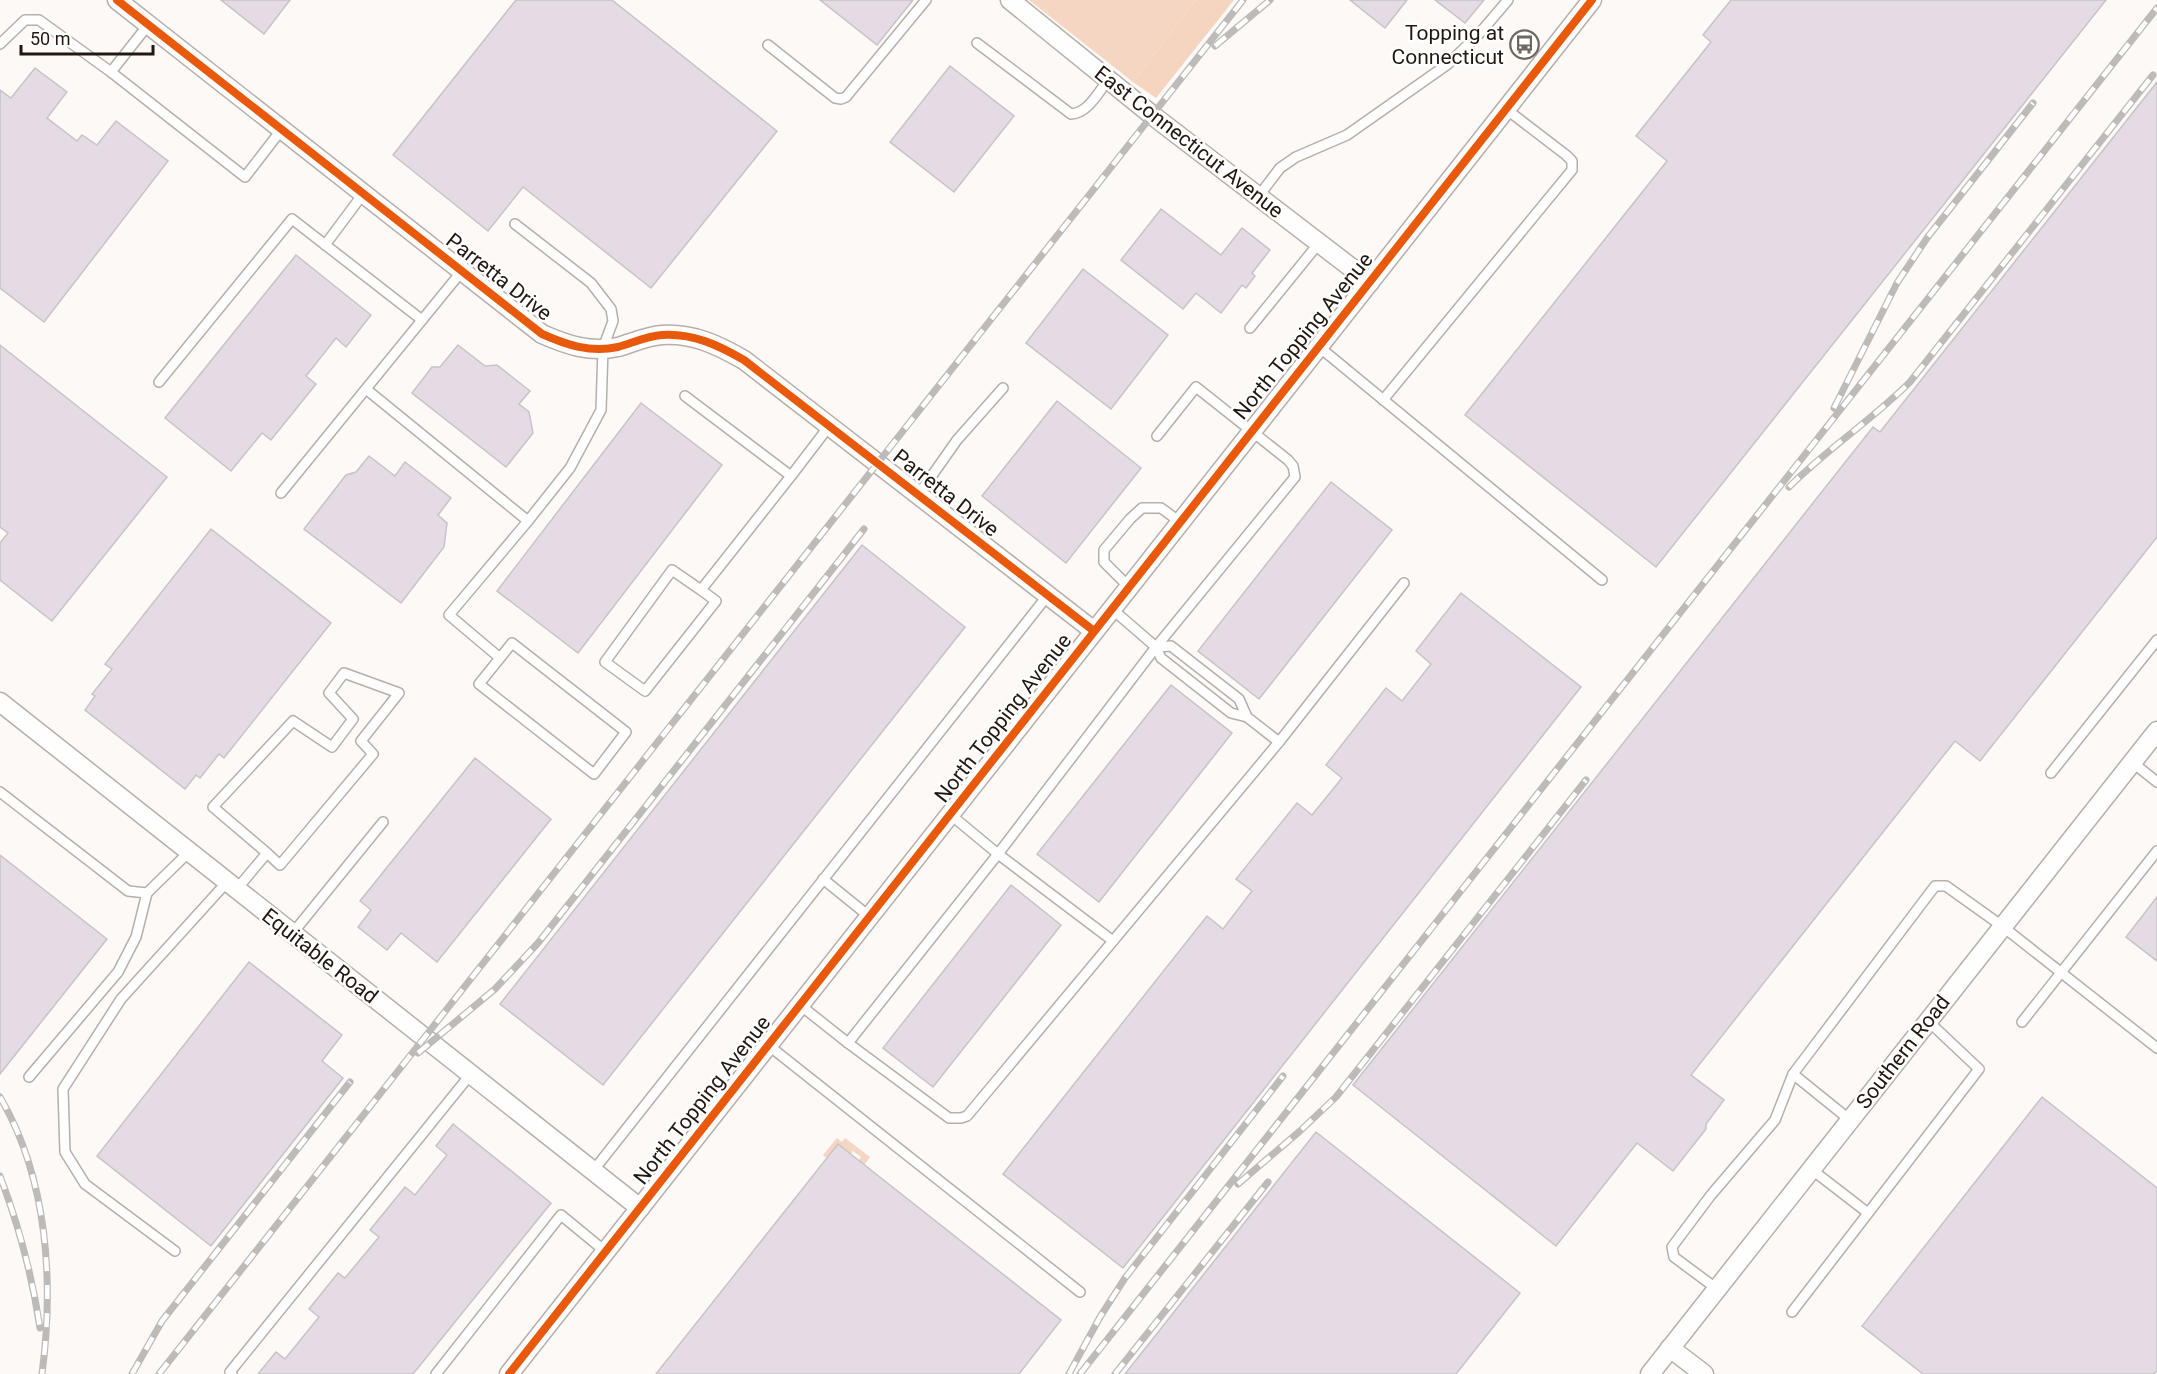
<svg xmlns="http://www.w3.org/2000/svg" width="2157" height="1374" viewBox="0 0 2157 1374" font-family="Roboto,sans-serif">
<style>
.green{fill:#f4d6c2}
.forest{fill:#f6d5c0}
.building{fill:#e4dbe4;stroke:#c8c3c6;stroke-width:1.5}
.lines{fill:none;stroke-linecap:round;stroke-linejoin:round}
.service-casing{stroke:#b6afab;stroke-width:12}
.minor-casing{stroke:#b6afab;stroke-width:21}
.service{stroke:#fffefe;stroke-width:9}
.minor{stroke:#fffefe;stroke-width:18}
.rail-casing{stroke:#bcbbba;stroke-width:7}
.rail{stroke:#fff;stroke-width:4.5;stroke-dasharray:14;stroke-linecap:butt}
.cycleway-casing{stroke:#fff;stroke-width:11}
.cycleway{stroke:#e8590c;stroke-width:8}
.labels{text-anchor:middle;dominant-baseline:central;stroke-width:5;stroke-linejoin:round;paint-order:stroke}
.poi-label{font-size:21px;fill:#221812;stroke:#fff;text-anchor:end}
.street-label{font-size:21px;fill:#221812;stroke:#fff}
</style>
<rect width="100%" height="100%" fill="#fcf9f6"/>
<g class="green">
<polygon points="1029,0 1196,0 1133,82"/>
<polygon points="837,1138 842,1142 845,1138 870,1157 864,1165 859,1160 861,1157 853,1151 851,1154 838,1144 826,1158 823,1155"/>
</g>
<polygon class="forest" points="1196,0 1234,0 1156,98 1133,82"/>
<g class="building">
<polygon points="221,0 290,0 264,34"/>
<polygon points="516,0 612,0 777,131 651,288 523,187 488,231 393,155"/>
<polygon points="820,0 913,0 877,45"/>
<polygon points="1350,0 1407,0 1385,28"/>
<polygon points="1435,0 1484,0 1465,23"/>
<polygon points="1731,0 2106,0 1656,567 1465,415 1667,161 1636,136 1711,42 1703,35"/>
<polygon points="950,66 1014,116 954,192 890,142"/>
<polygon points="35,68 67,92 47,118 77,141 82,135 97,145 116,121 168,161 44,322 0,288 0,90 11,98"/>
<polygon points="2157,82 2157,537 1980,761 1955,741 1691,1075 1724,1100 1706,1124 1706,1129 1673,1171 1637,1143 1556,1246 1353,1085 1873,427 1880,432"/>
<polygon points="1161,209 1221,255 1242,228 1270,250 1252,273 1255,276 1246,288 1242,285 1221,313 1196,293 1183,309 1121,260"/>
<polygon points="296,255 371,315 346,347 336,338 306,376 316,384 271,440 262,433 231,471 165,418"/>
<polygon points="1083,269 1168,335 1111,409 1026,343"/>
<polygon points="0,345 167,477 52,621 0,580 0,543 8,533 0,527"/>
<polygon points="458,345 485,366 497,365 530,391 519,404 529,412 533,433 506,467 412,393 432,367 440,367"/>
<polygon points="1057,401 1141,468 1066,563 982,496"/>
<polygon points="641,403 722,465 578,653 497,591"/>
<polygon points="369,456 395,476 405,462 451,498 438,515 447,523 444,547 401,603 304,529 346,475 356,472"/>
<polygon points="1331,482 1392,530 1259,699 1198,651"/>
<polygon points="211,529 331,623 224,758 219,754 200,778 196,775 185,789 85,710 95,696 92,694 112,669 105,664"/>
<polygon points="862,545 965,627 603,1085 500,1004"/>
<polygon points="1461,593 1581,687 1123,1268 1003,1174 1207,916 1223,929 1252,891 1236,879 1297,803 1312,815 1342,778 1326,765 1386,688 1402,701 1431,664 1416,651"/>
<polygon points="1171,685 1232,733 1099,902 1037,854"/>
<polygon points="475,758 551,819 437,962 401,933 387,950 358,927 371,910 360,901"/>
<polygon points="0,855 107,939 0,1074"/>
<polygon points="1011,885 1061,925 933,1087 883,1048"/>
<polygon points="2157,897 2157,961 2126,937"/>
<polygon points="249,962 342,1035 322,1061 343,1078 211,1246 97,1156"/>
<polygon points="2042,1097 2157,1188 2157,1370 2154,1374 1923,1374 1862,1326"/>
<polygon points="453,1124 551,1203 413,1374 258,1374 276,1352 285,1359 319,1317 309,1309 338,1273 345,1278 379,1237 370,1230 405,1187 415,1195 447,1155 436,1146"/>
<polygon points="1316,1132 1520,1293 1456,1374 1125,1374"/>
<polygon points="838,1144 1061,1320 1019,1374 656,1374"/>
</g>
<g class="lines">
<defs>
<g id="service">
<path d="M977,43L1071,114C1088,113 1098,93 1108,80"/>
<polyline points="0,44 25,20 39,20 111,72 148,25"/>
<polyline points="768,45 835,98 841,99 846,97 926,0"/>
<polyline points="111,72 245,177 282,129"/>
<polyline points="1258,197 1280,168 1296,157 1347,135 1448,64 1479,34 1508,0"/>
<polyline points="325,245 363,194"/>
<polyline points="1250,328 1319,243"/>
<polyline points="1318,346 1602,580"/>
<polyline points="159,382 292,219 422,320"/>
<polyline points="366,389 528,521 570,468 601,410 603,348 613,321 611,309 591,283 515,224"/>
<polyline points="685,396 791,476 830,425"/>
<polyline points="1383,400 1572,170 1572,161 1566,155 1506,109"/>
<polyline points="281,493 462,271"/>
<polyline points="919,494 957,440 1003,388"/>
<polyline points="1129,587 1104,562 1104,550 1130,519 1142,508 1161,508 1180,522"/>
<polyline points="701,590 716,601 645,691 605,662 672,570 701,590 791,476"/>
<polyline points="1112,609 1156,647 1161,658 1231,713 1247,717"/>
<polyline points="500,658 479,684 594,774 626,732 512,643 500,658 449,615 528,521"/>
<polyline points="1279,742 1404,583"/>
<polyline points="2132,762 2157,782"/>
<polyline points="2051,773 2157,640"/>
<polyline points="0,792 128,891 147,893 189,852"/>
<polyline points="951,815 998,854 1113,941"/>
<polyline points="823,879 870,917"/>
<polyline points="236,890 267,853 280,865 373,754 361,741 399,693 344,673 329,693 353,719 332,747 293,721 213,807 267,853"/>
<polyline points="292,934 383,822"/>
<polyline points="800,1005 848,1043 949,1118 961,1118 967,1116 1279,742 1247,717 1239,699 1171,646 1156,647"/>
<polyline points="2022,1022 2157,851"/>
<polyline points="848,1043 998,854 1156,647 1295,477 1293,466 1288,460 1196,387 1157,436"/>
<polyline points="768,1045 1080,1292"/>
<polyline points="1793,1074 1850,1120"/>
<polyline points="29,1077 118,972 136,937 147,893"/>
<polyline points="1811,1169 1868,1213"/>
<polyline points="593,1171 1048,595"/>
<polyline points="175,1251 85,1184 65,1152 63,1089 121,999 227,882"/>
<polyline points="1717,1289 1674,1257 1672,1247 1711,1195 1775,1120 1793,1074 1935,886 1946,886 2002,926 2157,1048"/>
<polyline points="1792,1312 1979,1069 1928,1021"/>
<polyline points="232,1374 230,1372 470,1075"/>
<polyline points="436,1374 561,1215 606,1252"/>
</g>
<g id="minor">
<path d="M117,0L542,334C567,345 590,353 618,347C632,343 647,336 662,335C693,333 718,345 744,360L1094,631"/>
<polyline points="1010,0 1152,115 1370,282"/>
<polyline points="0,702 640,1208"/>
<polyline points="1670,1348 1704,1374"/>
<polyline points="509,1374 1592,0"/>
<polyline points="1650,1374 2157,731"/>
</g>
</defs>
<use href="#service" class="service-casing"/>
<use href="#minor" class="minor-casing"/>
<use href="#service" class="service"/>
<use href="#minor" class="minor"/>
<defs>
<g id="rail">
<polyline points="1215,46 1270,0"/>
<polyline points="1834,408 1897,283 1927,238 2033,103"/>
<path d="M1789,487C1827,449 1872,420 1910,382L2153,75"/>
<polyline points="418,1053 495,989 538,943 864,529"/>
<path d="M0,1097C48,1179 54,1282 42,1374"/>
<path d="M0,1176C19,1226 32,1275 40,1328"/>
<polyline points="1238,1184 1300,1131 1336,1097 1586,780"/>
<polyline points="132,1374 162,1321 350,1082"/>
<polyline points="159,1374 1243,0"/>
<polyline points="1069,1374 1100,1317 1125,1278 1283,1076"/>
<polyline points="1080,1374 2157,8"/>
<polyline points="1115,1374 1268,1182"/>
</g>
</defs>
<use href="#rail" class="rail-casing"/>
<use href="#rail" class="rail"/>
<defs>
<g id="cycleway">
<path d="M117,0L542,334C567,345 590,353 618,347C632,343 647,336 662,335C693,333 718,345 744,360L1094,631"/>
<polyline points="509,1374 1592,0"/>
</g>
</defs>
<use href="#cycleway" class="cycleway-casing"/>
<use href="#cycleway" class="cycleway"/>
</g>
<defs>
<symbol id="bus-ring" viewBox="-11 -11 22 22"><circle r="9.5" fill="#fff" stroke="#6e6762" stroke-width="1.5"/><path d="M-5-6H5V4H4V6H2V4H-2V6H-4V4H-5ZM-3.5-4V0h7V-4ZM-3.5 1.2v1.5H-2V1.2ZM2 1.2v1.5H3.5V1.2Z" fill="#6e6762"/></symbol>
</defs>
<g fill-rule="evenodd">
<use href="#bus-ring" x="1508" y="28" width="33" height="33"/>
</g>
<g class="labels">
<g class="poi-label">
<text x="1504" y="33">Topping at<tspan x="1504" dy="24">Connecticut</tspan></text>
</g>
<g class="street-label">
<text transform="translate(1189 142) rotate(38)">East Connecticut Avenue</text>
<text transform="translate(499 277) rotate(38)">Parretta Drive</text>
<text transform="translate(1303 336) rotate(-51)">North Topping Avenue</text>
<text transform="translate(946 493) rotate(38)">Parretta Drive</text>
<text transform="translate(1003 718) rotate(-52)">North Topping Avenue</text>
<text transform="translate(320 956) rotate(38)">Equitable Road</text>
<text transform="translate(1903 1052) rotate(-52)">Southern Road</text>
<text transform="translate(702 1100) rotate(-52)">North Topping Avenue</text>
</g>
</g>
<path d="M21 45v9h132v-9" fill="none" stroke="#221812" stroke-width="3"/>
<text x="30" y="45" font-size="18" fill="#221812" stroke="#ffffff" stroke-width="4.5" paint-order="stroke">50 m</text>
</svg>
